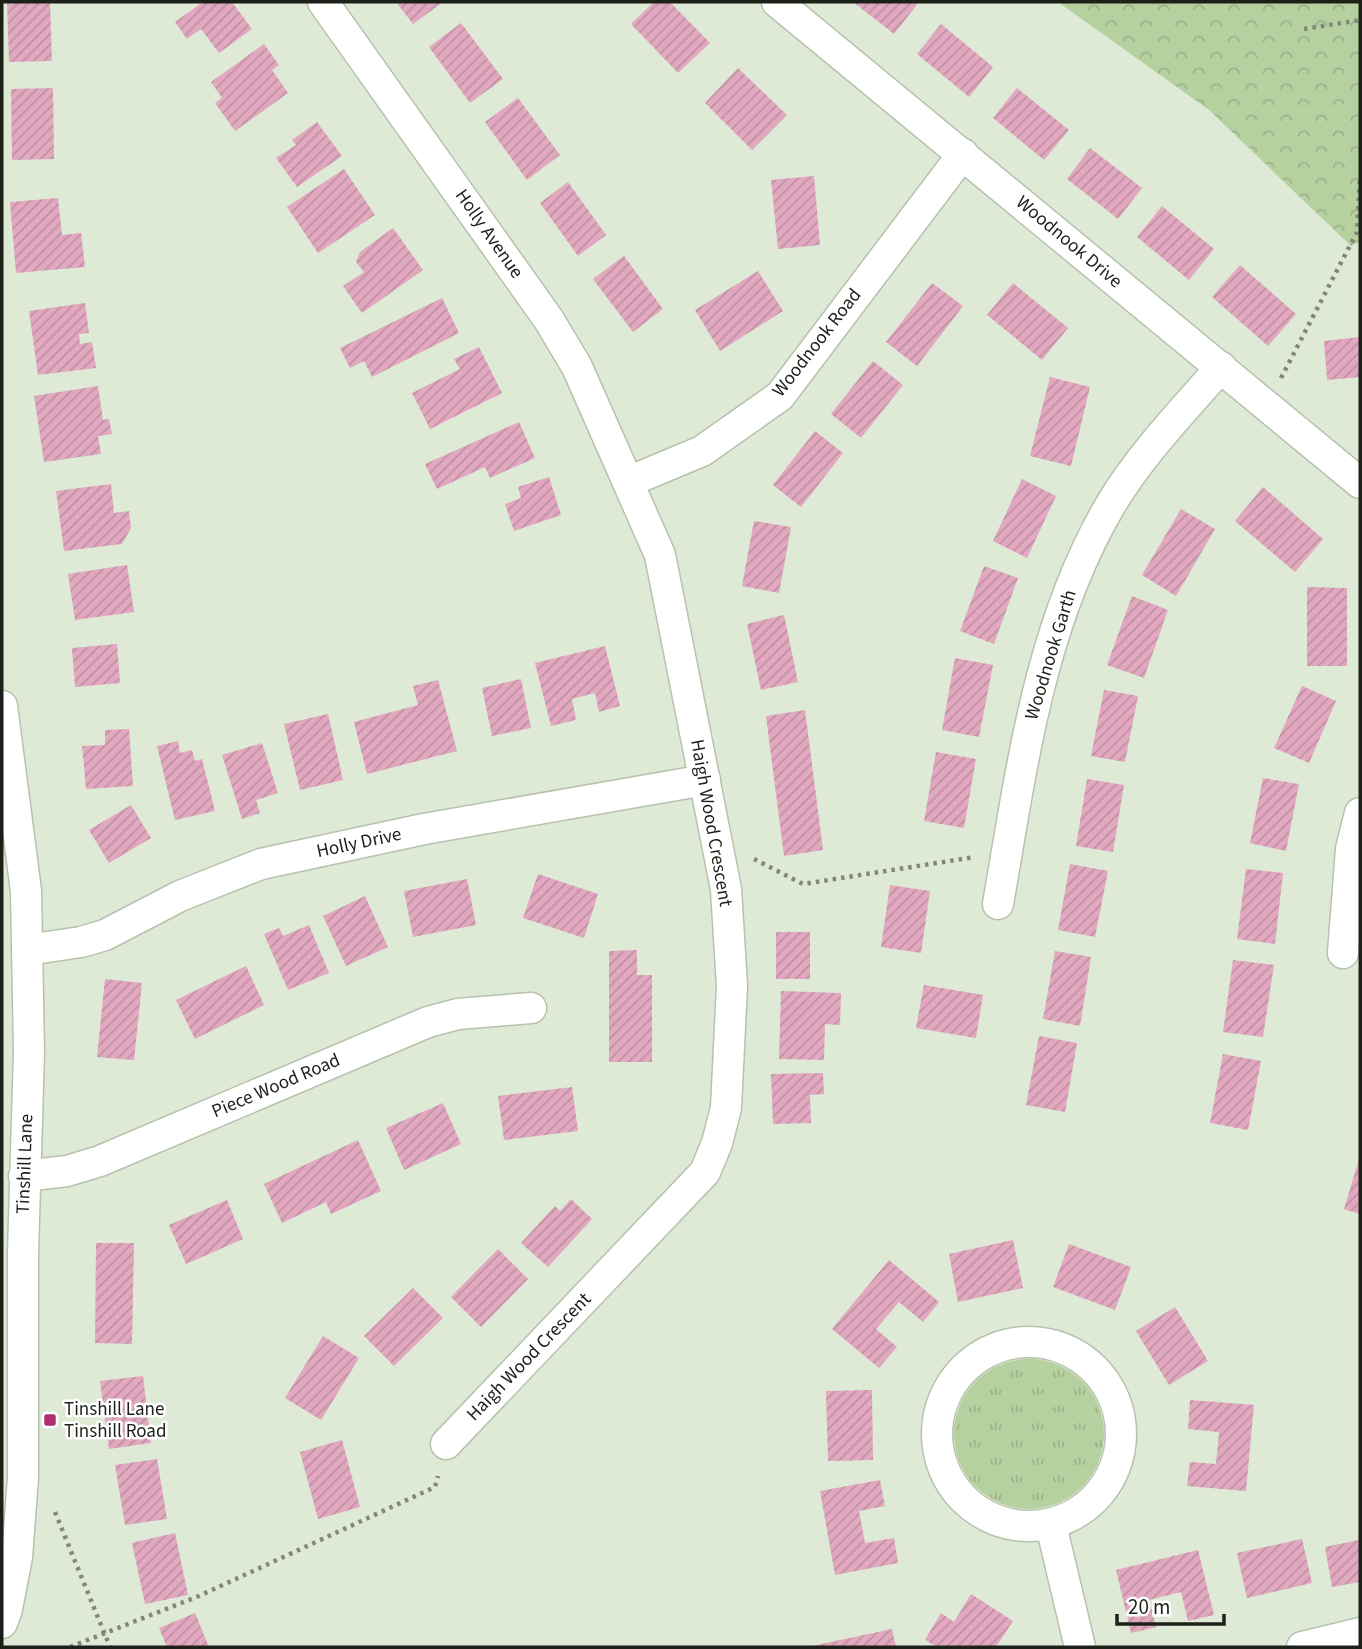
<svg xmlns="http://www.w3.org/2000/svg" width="1362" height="1649" viewBox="0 0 1362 1649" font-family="'Source Sans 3',sans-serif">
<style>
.grass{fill:url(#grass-tufts)}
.park{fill:url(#park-crowns)}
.building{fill:url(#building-hatch)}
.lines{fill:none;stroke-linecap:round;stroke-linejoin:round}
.minor-casing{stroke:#b7c2ae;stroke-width:33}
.path{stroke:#80887a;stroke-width:4.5;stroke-dasharray:3.5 5;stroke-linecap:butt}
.minor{stroke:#fff;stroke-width:30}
.poi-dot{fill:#b12c72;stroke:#fff;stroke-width:2.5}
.labels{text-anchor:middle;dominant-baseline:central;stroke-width:5;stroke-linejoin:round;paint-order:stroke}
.street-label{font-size:19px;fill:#1c2019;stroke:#fff}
.poi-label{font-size:19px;fill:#1c2019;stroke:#fff;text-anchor:start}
</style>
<defs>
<pattern id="grass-tufts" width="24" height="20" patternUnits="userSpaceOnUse" patternTransform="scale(1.75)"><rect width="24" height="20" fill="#b6d1a0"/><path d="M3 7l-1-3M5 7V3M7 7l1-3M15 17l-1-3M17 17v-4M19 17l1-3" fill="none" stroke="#9cb389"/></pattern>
<pattern id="park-crowns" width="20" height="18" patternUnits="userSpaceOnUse" patternTransform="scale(1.75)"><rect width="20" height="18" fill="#b6d1a0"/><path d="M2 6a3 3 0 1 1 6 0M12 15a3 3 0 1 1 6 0" fill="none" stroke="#9cb389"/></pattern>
<pattern id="building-hatch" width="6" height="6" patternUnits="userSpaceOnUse" patternTransform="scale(1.75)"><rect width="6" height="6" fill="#e1a8bf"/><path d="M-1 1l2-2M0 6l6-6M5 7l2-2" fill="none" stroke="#c090a4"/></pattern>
</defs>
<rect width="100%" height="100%" fill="#deead5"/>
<circle class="grass" cx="1029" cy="1434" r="75"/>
<polygon class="park" points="1058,2 1360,2 1360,241 1351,246 1209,110"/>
<g class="building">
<polygon points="7,2 50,2 52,61 9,62"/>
<polygon points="203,2 232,2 252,29 219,53 201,29 187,39 175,22"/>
<polygon points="396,2 443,2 413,24"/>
<polygon points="654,2 670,2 710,43 678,73 631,24"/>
<polygon points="853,2 919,2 894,34"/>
<polygon points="461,23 503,79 470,103 429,47"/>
<polygon points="941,24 993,67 969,97 917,54"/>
<polygon points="264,44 279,65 272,70 288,93 235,131 215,103 222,98 211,82"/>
<polygon points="738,68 787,115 752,150 705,103"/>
<polygon points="53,88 54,159 12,160 11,89"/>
<polygon points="1017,88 1069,130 1044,160 993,118"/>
<polygon points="518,98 560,155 527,180 485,122"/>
<polygon points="317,122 342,156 297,187 276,158 296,145 292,140"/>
<polygon points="1090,148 1142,188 1118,219 1067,179"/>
<polygon points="344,169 375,215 318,253 287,207"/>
<polygon points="814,176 820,245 778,249 771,180"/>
<polygon points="568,182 606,235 578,256 540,203"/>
<polygon points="58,198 62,235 81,233 85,267 16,273 10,202"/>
<polygon points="1162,206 1214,249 1189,280 1137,237"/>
<polygon points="393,228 423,270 362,313 343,286 364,272 356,262 360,252"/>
<polygon points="624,256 663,309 633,332 593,279"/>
<polygon points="1240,265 1296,314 1268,346 1212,297"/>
<polygon points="758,271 783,311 720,351 695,310"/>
<polygon points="932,283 963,306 917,366 886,342"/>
<polygon points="1013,283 1068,328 1042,360 987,315"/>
<polygon points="442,298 459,333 372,377 364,361 350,368 340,348"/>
<polygon points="85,303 89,333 79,334 80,344 92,342 96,368 38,375 29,311"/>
<polygon points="1360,337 1360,377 1327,380 1324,341"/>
<polygon points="479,347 502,393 430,429 412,393 460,369 454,359"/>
<polygon points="873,361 903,385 861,438 831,414"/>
<polygon points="1050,377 1090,387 1071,466 1030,456"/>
<polygon points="98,386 103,420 109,419 112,434 98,436 101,454 44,462 34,396"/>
<polygon points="519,422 535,458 490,478 485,467 437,489 425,464"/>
<polygon points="815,431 843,453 801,507 773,485"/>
<polygon points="549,477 561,515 514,531 505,504 521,498 518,487"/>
<polygon points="1022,479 1056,496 1027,558 993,541"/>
<polygon points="111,484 114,513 129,511 131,528 122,544 64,551 56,491"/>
<polygon points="1263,487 1323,539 1295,572 1235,521"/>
<polygon points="1181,509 1215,529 1176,596 1142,575"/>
<polygon points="754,521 791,527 779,593 742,586"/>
<polygon points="127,565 134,612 75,620 68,574"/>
<polygon points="984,566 1018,578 994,644 960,631"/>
<polygon points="1307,587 1347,588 1347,666 1307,666"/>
<polygon points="1132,596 1168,610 1144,678 1107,665"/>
<polygon points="784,615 798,682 761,690 747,624"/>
<polygon points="117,644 120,683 75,687 72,648"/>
<polygon points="605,646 620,706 599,712 595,693 572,699 576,720 551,726 535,663"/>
<polygon points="955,658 993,665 979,737 942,730"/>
<polygon points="521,679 531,728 492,736 482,688"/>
<polygon points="438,680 457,751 367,774 354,722 418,705 413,686"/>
<polygon points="1302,686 1336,701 1309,763 1274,748"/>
<polygon points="1104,690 1138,696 1125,762 1091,756"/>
<polygon points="805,710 823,850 784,856 766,716"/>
<polygon points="328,714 343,780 300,790 284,724"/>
<polygon points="129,729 133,786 86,789 82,746 105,745 105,730"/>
<polygon points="178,741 180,753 192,750 195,761 202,759 215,811 175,820 157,746"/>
<polygon points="262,743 278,793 256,800 260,813 242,819 222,755"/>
<polygon points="936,752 976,759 964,828 924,821"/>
<polygon points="1263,778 1299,784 1286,851 1250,843"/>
<polygon points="1087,779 1124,785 1113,852 1076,846"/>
<polygon points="131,805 151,838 109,863 89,830"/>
<polygon points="1070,864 1108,871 1095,937 1058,930"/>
<polygon points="1246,869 1283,873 1275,944 1237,939"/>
<polygon points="538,874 598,894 584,938 523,918"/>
<polygon points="467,879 476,925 413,937 404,891"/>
<polygon points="890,885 930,891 921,953 881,947"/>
<polygon points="365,896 388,947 346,966 323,916"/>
<polygon points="309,925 329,973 288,990 264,934 279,928 283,936"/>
<rect x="776" y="932" width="34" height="47"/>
<polygon points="637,950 637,975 652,975 652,1062 609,1062 609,951"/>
<polygon points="1055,951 1091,957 1080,1026 1043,1019"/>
<polygon points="1233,960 1274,965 1263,1037 1223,1032"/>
<polygon points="246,966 264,1005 195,1039 176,1000"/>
<polygon points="105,979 142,983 134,1060 97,1057"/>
<polygon points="924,985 983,995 976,1038 916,1028"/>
<polygon points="781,991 841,993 840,1025 825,1024 824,1060 779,1059"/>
<polygon points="1039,1036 1077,1043 1065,1112 1026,1105"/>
<polygon points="1223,1054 1261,1061 1248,1130 1210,1123"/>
<polygon points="823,1073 824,1094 810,1095 811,1123 773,1124 771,1074"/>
<polygon points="572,1087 578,1131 504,1140 498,1096"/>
<polygon points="443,1103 461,1144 404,1170 386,1128"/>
<polygon points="358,1140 381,1191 331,1214 326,1202 282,1223 264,1184"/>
<polygon points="1360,1156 1360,1214 1344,1209"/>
<polygon points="571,1199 592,1219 548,1267 521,1243 555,1206 560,1211"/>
<polygon points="227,1200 243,1239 186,1264 169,1225"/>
<polygon points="1013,1240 1023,1288 958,1302 949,1254"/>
<polygon points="96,1243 134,1243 132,1344 95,1343"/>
<polygon points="1069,1244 1131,1267 1115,1310 1053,1287"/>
<polygon points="498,1249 528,1279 481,1327 451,1297"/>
<polygon points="889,1260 939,1302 923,1322 899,1302 876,1329 897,1347 879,1368 832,1329"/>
<polygon points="413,1288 443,1318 394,1366 364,1336"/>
<polygon points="1175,1307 1208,1361 1169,1385 1136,1331"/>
<polygon points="323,1336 359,1358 321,1420 285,1398"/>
<polygon points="143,1376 151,1443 109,1449 100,1381"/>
<polygon points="872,1390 873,1460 828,1461 826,1391"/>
<polygon points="1190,1400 1254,1405 1246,1491 1187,1486 1190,1462 1216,1464 1219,1432 1188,1429"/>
<polygon points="342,1440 360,1507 318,1519 300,1452"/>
<polygon points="157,1459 167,1519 125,1525 115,1465"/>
<polygon points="880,1480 885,1506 859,1511 865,1543 894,1538 898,1563 835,1575 820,1491"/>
<polygon points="175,1533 188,1595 145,1604 132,1543"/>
<polygon points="1302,1539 1312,1583 1247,1598 1237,1553"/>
<polygon points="1359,1540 1360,1582 1332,1587 1325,1547"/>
<polygon points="1198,1550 1214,1615 1188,1621 1181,1592 1149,1600 1156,1627 1131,1633 1116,1570"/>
<polygon points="971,1594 1013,1621 996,1647 937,1647 925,1640 941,1613 954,1622"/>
<polygon points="195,1613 209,1647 167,1647 159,1628"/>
<polygon points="892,1629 896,1647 812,1647 812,1646"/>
</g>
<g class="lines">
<defs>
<g id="minor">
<polyline points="323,2 549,320 577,367 660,555 726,889 732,986 726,1108 717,1143 705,1172 446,1444"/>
<polyline points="777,2 1360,483"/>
<polyline points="628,482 702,451 780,396 963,154"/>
<polyline points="2,706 26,891 29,1052 23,1253 23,1478 17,1557 7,1609 2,1623"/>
<path d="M998,904C1022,767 1039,626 1111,504C1141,454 1183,411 1221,367"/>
<polyline points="27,950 81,942 105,935 180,896 261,864 424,829 705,780"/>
<polyline points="1343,953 1351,849 1360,813"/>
<polyline points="24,1176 67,1171 100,1161 428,1022 458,1014 531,1008"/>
<circle cx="1029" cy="1434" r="92"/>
<polyline points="1051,1525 1080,1647"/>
<polyline points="1302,1647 1360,1633"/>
</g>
</defs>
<use href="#minor" class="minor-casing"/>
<g class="path">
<polyline points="1304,29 1360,20"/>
<polyline points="1281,378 1357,232 1360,177"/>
<polyline points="754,859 803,884 975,857"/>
<polyline points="55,1512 110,1647"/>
<polyline points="70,1647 199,1596 435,1487 438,1476"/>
</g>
<use href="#minor" class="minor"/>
</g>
<rect class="poi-dot" x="43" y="1413" width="14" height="14" rx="3.5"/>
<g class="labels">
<g class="street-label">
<text transform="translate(489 234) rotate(55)">Holly Avenue</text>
<text transform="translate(1069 242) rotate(40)">Woodnook Drive</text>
<text transform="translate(817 343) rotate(-52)">Woodnook Road</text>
<text transform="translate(1051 655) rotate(-73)">Woodnook Garth</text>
<text transform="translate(711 823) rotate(80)">Haigh Wood Crescent</text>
<text transform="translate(359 843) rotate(-12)">Holly Drive</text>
<text transform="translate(276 1086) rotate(-23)">Piece Wood Road</text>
<text transform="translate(25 1164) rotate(-88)">Tinshill Lane</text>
<text transform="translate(529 1357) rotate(-46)">Haigh Wood Crescent</text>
</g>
<g class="poi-label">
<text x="64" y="1409">Tinshill Lane<tspan x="64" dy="22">Tinshill Road</tspan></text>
</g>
</g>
<rect width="1362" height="1649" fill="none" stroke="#1c2019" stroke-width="7"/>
<path d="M1117 1614v10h107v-10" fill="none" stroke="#1c2019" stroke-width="3.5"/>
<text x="1128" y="1614" font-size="21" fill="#1c2019" stroke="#ffffff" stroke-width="5" paint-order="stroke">20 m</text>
</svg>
